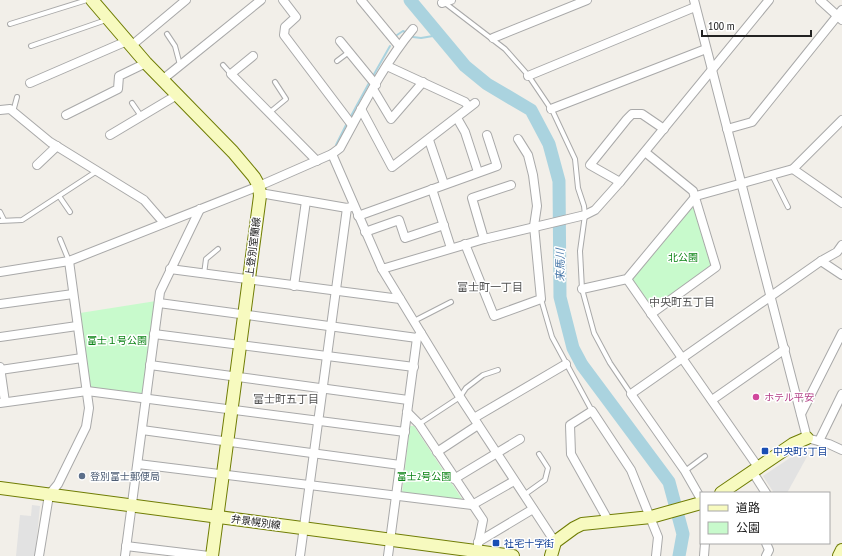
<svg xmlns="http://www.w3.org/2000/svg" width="842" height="556" viewBox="0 0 842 556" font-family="'PT Sans Narrow','Noto Sans JP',sans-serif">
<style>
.park{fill:#c8facc}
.parking{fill:#e2e2e2}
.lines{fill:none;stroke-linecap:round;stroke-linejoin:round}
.stream{stroke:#aad3df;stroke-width:2}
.river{stroke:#aad3df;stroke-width:13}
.lane-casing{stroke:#a9a9a9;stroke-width:6}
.street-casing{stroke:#a9a9a9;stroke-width:10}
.secondary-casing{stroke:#707d05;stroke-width:14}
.lane{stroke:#fff;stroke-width:4}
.street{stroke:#fff;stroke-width:8}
.secondary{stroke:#f7fabf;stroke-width:12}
.hotel-dot{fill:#d1479c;stroke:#fff;stroke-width:1.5}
.transit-dot{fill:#1a4fb4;stroke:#fff;stroke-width:1.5}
.service-dot{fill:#5c6f8a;stroke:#fff;stroke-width:1.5}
.labels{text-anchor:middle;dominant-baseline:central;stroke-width:3;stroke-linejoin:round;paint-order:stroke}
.street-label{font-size:10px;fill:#222;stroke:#fff}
.park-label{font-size:10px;fill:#0c8416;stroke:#fff}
.hotel-label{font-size:10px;fill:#b23c85;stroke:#fff;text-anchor:start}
.transit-label{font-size:10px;fill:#164399;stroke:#fff;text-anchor:start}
.service-label{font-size:10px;fill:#4e5e75;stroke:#fff;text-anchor:start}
.water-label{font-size:11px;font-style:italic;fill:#4a7aab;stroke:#fff}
.neighbourhood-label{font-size:11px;fill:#555;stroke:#fff}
</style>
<rect width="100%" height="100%" fill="#f2efe9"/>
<g class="park">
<polygon points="692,208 695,208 711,265 653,308 632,280"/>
<polygon points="156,301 142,394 90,388 80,313"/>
<polygon points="410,426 414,426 464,502 402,493"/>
</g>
<g class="parking">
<polygon points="809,453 787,493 774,493 763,476 790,458"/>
<polygon points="32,505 40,506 35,556 16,556 20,515 31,516"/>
</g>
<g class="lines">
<g class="stream">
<polyline points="397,35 403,31 407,33"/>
<polyline points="413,37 421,38 439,35"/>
<polyline points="373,76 390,46"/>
<polyline points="351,116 369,83"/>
<polyline points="336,145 346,125"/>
</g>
<polyline class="river" points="410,0 465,66 487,84 531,110 549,144 559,181 560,297 573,348 582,365 669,482 683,534 679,556"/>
<defs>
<g id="lane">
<polyline points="445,3 505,49 528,75 553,112 575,159 578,188 584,206 585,215 580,251 582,289 594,333 610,363 631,394"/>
<polyline points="10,24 87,0"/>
<polyline points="167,34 175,46 180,65"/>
<polyline points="31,46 106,20"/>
<polyline points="337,61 349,52"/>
<polyline points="223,65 231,74"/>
<polyline points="132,103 141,116"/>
<polyline points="13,112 17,97"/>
<polyline points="269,113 286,99 275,82"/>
<polyline points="772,175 788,207"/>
<polyline points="59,196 70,212"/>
<polyline points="0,212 4,220"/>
<polyline points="0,221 22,220 97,171"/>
<polyline points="60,239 69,261"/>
<polyline points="204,274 206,259 218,249"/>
<polyline points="541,299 552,337 592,411"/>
<polyline points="414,321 451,302"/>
<polyline points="419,424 460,397 466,388 483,375 498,370"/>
<polyline points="685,471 705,456"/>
<polyline points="524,495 545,480 548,468 539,454"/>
</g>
<g id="street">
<polyline points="283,0 296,17 285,27 284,35 352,125"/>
<polyline points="361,0 399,46"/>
<polyline points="694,0 807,438 829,444 842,450"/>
<polyline points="820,0 842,20"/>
<polyline points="442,3 451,0"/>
<polyline points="493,38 587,0"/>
<polyline points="340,41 376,85"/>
<polyline points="131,46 186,0"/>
<polyline points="253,56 231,74 317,161"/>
<polyline points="387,66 465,102 469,107"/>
<polyline points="528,76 695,7"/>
<polyline points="162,80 261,0"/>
<polyline points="30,83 127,41"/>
<polyline points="373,89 391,119 423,82"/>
<polyline points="361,109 392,167 475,103"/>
<polyline points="551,109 706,49"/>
<polyline points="0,110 10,109 50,142 144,200 164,223"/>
<polyline points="66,115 118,89 119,76 146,63"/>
<polyline points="457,118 465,132 478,172"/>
<polyline points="727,129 752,122 842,10"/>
<polyline points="110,135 177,95"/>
<polyline points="429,140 444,184"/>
<polyline points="645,152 693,191 716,267 651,314"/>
<path d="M332,154L340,148C362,108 383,65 413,29"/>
<polyline points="37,165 57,146"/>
<polyline points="793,169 842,203"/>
<polyline points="620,182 590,165 627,119 632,114 642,114 664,129"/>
<polyline points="432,189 451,248"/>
<polyline points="260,193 347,208 351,207"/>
<polyline points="358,216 497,166 487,135"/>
<polyline points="365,232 399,220 405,238 444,225"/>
<polyline points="484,239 472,198 511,185"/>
<polyline points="465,244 494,316 541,299 534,226 537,206 533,175 528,155 518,139"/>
<polyline points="821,261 842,275"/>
<polyline points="170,269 400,299"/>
<polyline points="382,269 421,333 417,338 388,556"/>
<polyline points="0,272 69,261 259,186 332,154 382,269 484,239 585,215 595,210 620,182 769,0"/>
<polyline points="627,279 758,467"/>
<polyline points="294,286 306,201"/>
<polyline points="582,289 627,279 696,196 793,169 842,120"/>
<polyline points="159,303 417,338"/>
<polyline points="0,304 73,294"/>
<polyline points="421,333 460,397 555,542"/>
<polyline points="154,334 414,367"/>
<polyline points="0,337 77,326"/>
<polyline points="150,365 408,400"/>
<polyline points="0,367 5,402"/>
<polyline points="0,370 82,358"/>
<polyline points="712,400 785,349"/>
<polyline points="0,403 87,391 405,432"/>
<polyline points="407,412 419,424 483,520 476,555"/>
<polyline points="801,414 842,333"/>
<polyline points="474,418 566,364"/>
<polyline points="142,430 400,465"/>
<polyline points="819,441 842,394"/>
<polyline points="437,452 478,425"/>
<polyline points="138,464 472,505 514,481"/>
<polyline points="752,471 766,493"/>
<polyline points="454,479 520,439"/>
<polyline points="701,499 685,471 631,394 821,261 837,252 842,245"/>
<polyline points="608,520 571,454 570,425 592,411 631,470 658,537 656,556"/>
<polyline points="478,542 533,509"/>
<polyline points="126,546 209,556"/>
<polyline points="39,556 49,495 58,484 86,427 89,408 69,261"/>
<polyline points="125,556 160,292 200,209"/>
<polyline points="300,556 347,208"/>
<polyline points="704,556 705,543"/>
<polyline points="766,556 769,550 766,543"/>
</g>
<g id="secondary">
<polyline points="92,0 146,63 233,152 254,177 259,186 260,196 212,556"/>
<polyline points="0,488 513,556"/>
<polyline points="721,493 793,444 807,438"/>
<polyline points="551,556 555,542 574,528 582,524 651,517 701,503"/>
<polyline points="839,556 842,550"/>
</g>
</defs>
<use href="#lane" class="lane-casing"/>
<use href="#street" class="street-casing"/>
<use href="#secondary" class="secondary-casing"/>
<use href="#lane" class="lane"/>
<use href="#street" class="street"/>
<use href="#secondary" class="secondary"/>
</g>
<circle class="hotel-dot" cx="756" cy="397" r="4"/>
<g class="transit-dot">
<rect x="761" y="447" width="8" height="8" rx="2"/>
<rect x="492" y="539" width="8" height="8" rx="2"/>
</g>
<circle class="service-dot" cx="82" cy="476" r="4"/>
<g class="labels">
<g class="street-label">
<text transform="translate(253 247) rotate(-83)">上登別室蘭線</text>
<text transform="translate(256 522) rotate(8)">弁景幌別線</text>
</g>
<g class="park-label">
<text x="683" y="257">北公園</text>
<text x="117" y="340">富士１号公園</text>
<text x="424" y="476">富士2号公園</text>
</g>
<g class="hotel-label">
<text x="764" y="397">ホテル平安</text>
</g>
<g class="transit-label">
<text x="773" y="451">中央町5丁目</text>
<text x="504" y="543">社宅十字街</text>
</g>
<g class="service-label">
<text x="90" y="476">登別富士郵便局</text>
</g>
<g class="water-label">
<text transform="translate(560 265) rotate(-90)">来馬川</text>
</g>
<g class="neighbourhood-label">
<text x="490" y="287">富士町一丁目</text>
<text x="682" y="302">中央町五丁目</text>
<text x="286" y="399">富士町五丁目</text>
</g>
</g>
<rect x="700" y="492" width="130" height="52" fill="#ffffff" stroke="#a7a7a7"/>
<rect x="708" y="505" width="20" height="6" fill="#f7fabf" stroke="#a7a7a7"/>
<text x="736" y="512" font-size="12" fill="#222222">道路</text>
<rect x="708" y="522" width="20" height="12" fill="#c8facc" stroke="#a7a7a7"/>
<text x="736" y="532" font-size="12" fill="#222222">公園</text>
<path d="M702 30v6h109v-6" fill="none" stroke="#222222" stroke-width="2"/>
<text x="708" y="30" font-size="12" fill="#222222" stroke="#ffffff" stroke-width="3" paint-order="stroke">100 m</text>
</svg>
